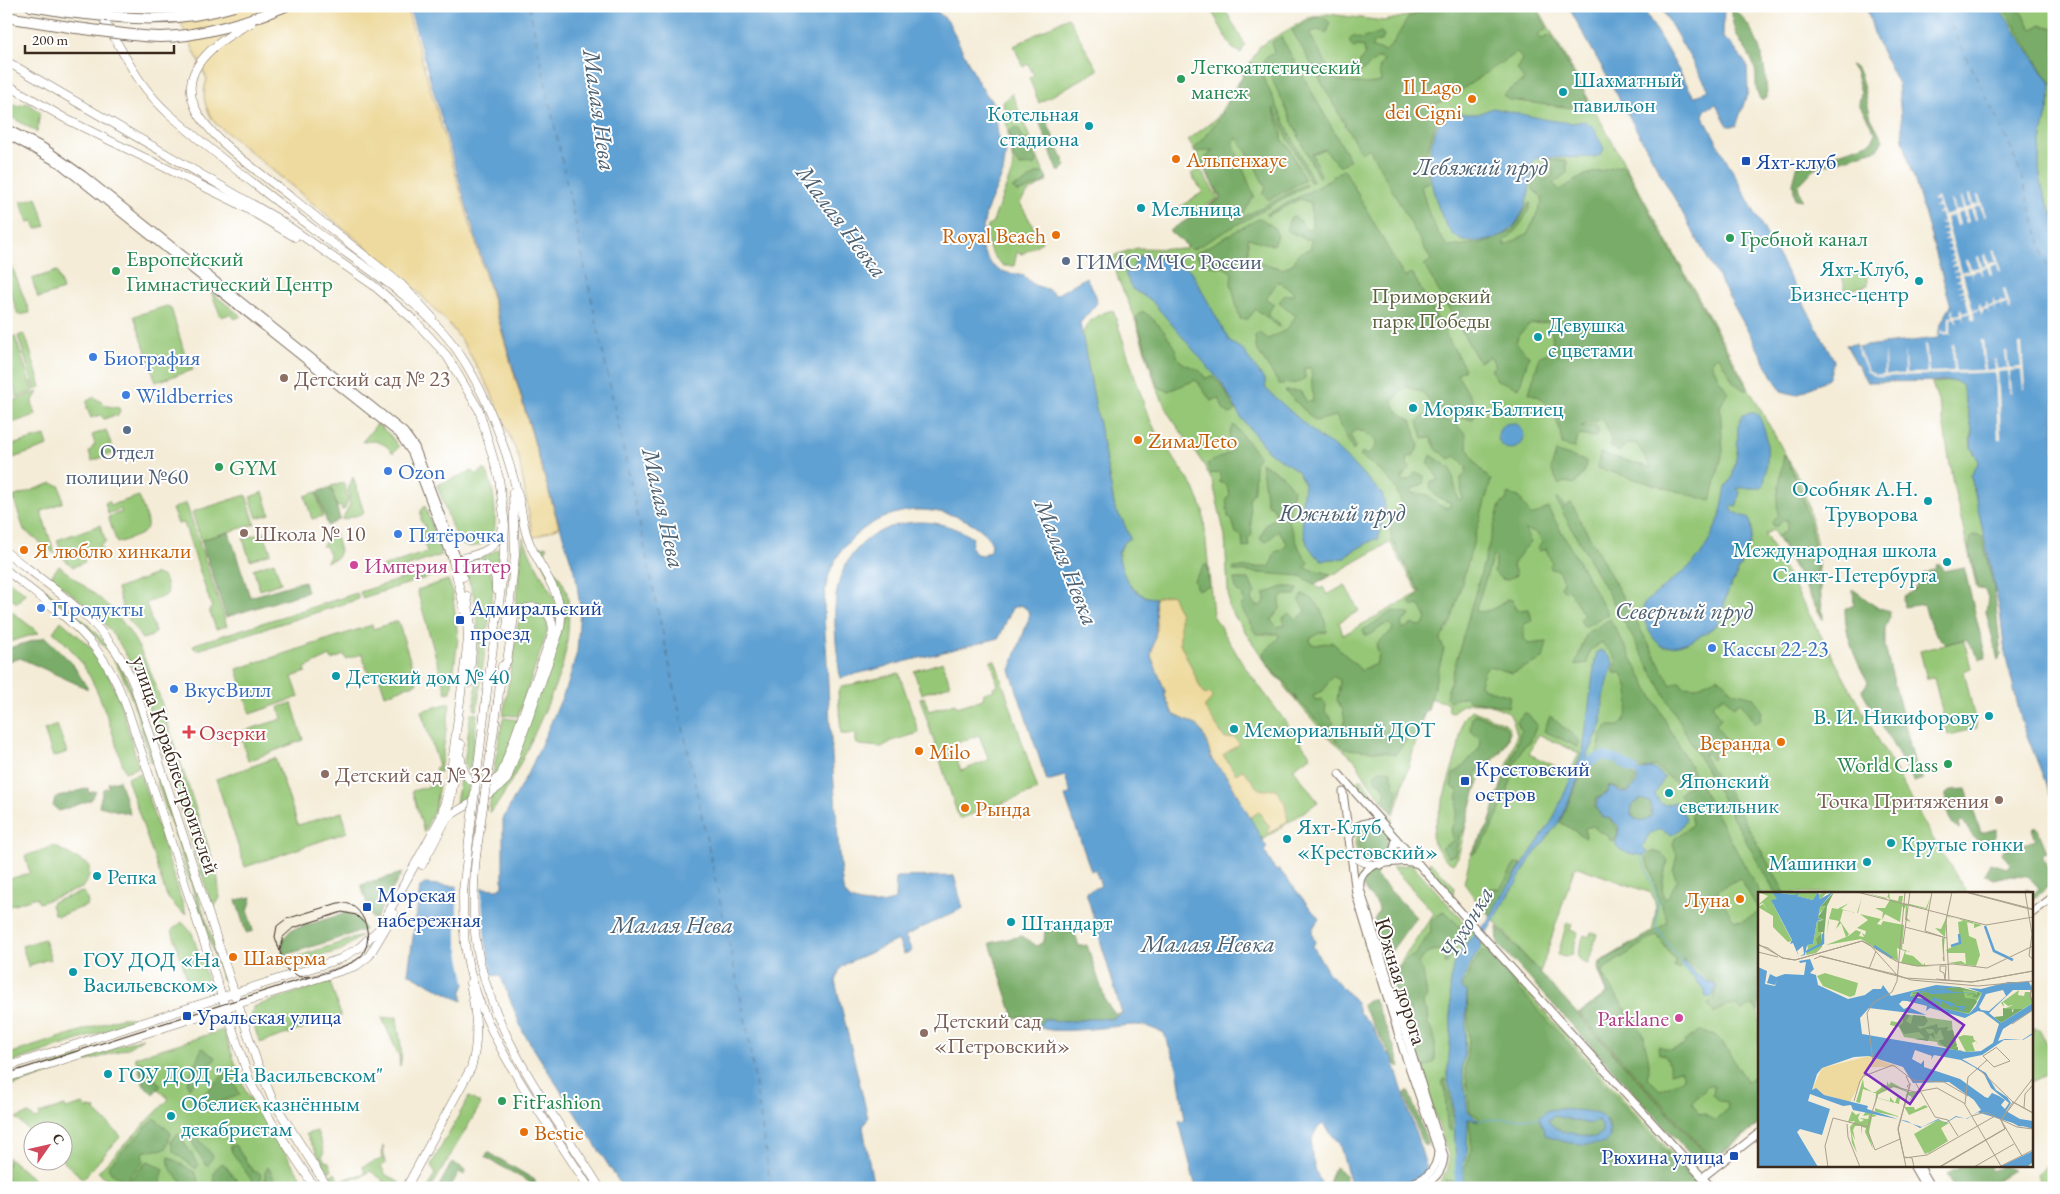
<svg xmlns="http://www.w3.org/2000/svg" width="2060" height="1194" viewBox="0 0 2060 1194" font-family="'EB Garamond',serif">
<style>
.green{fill:#96c777;stroke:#68784a;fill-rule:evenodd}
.forest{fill:#78ac68;stroke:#5a6b43;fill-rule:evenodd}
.sand{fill:#eeda9e;stroke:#94825e}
.water{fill:#60a1d3;stroke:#4e6678;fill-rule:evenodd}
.pier{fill:#f4ecd7}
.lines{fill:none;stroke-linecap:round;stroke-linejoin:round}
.stream{stroke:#60a1d3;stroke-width:1}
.river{stroke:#60a1d3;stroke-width:9}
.ferry{stroke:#4c606f;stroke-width:1;stroke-dasharray:6 5;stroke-linecap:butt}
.tertiary-casing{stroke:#7c6e5f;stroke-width:9}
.secondary-casing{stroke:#7c6e5f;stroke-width:9}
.motorway-casing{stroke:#7c6e5f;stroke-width:12}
.tertiary{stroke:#fff;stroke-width:7}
.secondary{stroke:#fff;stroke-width:8}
.motorway{stroke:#fff;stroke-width:10}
.tram{stroke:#3b2a1e;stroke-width:1}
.secondary-bridge-casing{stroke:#7c6e5f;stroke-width:9;stroke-linecap:butt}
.motorway-bridge-casing{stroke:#7c6e5f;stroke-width:12;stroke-linecap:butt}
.secondary-bridge{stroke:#fff;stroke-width:8}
.motorway-bridge{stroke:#fff;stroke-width:10}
.leisure-dot{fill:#2e9e5b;stroke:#fff;stroke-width:2}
.culture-dot{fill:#0f9aa8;stroke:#fff;stroke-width:2}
.food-dot{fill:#e8710a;stroke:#fff;stroke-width:2}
.transit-dot{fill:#1a4fb4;stroke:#fff;stroke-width:2}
.service-dot{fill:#5c6f8a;stroke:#fff;stroke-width:2}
.shop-dot{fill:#3f7fe0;stroke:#fff;stroke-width:2}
.education-dot{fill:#8d6e63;stroke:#fff;stroke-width:2}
.hotel-dot{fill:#d1479c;stroke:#fff;stroke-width:2}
.health-dot{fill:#e0444e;stroke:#fff;stroke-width:2}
.labels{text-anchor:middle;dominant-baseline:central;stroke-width:4;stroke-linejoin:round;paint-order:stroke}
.leisure-label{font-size:22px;fill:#27864d;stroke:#fff;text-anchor:start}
.culture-label{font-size:22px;fill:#0d838f;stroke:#fff;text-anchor:start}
.food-label{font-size:22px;fill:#c56008;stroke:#fff;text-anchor:start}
.transit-label{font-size:22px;fill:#164399;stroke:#fff;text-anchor:start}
.service-label{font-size:22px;fill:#4e5e75;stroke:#fff;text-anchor:start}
.park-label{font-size:22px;fill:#5b613d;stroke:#fff}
.shop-label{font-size:22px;fill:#366cbe;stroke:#fff;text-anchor:start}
.education-label{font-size:22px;fill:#785e54;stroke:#fff;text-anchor:start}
.hotel-label{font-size:22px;fill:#b23c85;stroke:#fff;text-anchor:start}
.health-label{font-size:22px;fill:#be3a42;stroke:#fff;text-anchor:start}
.street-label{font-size:22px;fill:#3b2a1e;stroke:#fff}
.water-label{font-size:24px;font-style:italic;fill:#4c606f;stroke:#fff}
.inset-river{fill:none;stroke:#60a1d3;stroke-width:2.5}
.inset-road{fill:none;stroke:#aa9e8d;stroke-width:1}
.view{fill:#7b2cbf;fill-opacity:0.15;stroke:#7b2cbf;stroke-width:2.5}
.inset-edge{fill:none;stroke:#3b2a1e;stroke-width:2.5}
</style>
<rect width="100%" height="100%" fill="#fff"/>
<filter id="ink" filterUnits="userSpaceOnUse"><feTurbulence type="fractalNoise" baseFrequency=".02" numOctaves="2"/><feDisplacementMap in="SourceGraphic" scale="10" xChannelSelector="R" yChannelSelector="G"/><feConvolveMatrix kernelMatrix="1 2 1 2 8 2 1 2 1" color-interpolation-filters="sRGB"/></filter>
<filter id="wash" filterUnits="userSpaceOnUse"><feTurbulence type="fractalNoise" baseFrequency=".0096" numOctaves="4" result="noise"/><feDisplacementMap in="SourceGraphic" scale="20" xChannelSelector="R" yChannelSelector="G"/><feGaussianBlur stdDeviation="1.12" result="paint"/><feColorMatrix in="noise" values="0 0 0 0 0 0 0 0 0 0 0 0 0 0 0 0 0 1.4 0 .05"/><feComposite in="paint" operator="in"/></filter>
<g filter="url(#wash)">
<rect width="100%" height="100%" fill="#f4ecd7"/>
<g class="green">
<polygon points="1209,6 1223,6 1245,45 1241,53 1232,48"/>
<path d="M1431,6H1537L1799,479L1809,508L1816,541L1823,620L1773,530L1765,534L1932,837L1967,893H1759V1124L1713,1161L1578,1014L1607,993L1598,969L1600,962L1652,931C1655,917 1659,905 1651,893L1575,866L1540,973L1476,900L1464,883L1471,853L1489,825L1517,734L1513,720L1508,712C1491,704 1468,696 1453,712L1449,711L1448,703L1429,698L1394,815L1368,782L1355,760L1323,732L1286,689L1284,682L1275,676L1229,608L1225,536L1213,483L1204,465L1168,413L1156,386L1133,313L1118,279L1114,262L1115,255L1137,248L1186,249L1188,235L1181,224L1220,198L1188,140L1217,118L1260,46L1308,18L1328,14L1384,21L1407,16ZM1390,542L1419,593L1343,635L1339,622L1359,611L1345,585L1327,595L1323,587L1320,589L1315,585ZM1538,734L1579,753L1570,773L1529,754Z"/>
<path d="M1998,6H2054V217C2029,168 2040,146 2051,96Z"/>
<polygon points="1068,17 1098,70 1039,103 1029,78 1034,75 1028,64 1023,67 1014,46"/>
<path d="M1012,93L1047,181L1027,193L1020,203L1042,242L1022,254L1017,252L1014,266H1004C990,255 985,244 988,226L992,224L1012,171L1013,163L1003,102Z"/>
<polygon points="6,99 18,106 27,103 40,112 37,132 6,114"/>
<polygon points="1200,169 1218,198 1188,216 1186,213 1182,215 1178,208 1203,192 1191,174"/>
<polygon points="37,197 46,226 36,229 33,221 28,222 21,202"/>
<polygon points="9,259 30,313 18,315 6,278 6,260"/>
<polygon points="1867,269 1868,285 1846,291 1842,276"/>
<polygon points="57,271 63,290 38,298 32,279"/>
<polygon points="211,292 241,316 235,319 230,314 221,317"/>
<polygon points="167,306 171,308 186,358 189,358 193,370 156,382 134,316"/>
<path d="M1113,310L1147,413L1156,432L1194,488L1203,510L1213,615L1245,667L1311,756L1293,768L1318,802L1263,840L1165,696L1155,644V599C1130,596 1106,559 1127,540L1123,521L1115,509L1082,336C1086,321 1098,313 1113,310Z"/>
<polygon points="23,334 26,337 41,387 35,390 18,336"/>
<polygon points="15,336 33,392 17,397 6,362 6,339"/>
<polygon points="1955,381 1962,384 1972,429 1970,440 1972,450 1979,461 1971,476 1996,591 1977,589 1953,484 1942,414 1932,383"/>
<polygon points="38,392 32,402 36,415 6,425 6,405 9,402"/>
<polygon points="94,397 107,406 119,408 120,412 117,417 115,415 104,419 100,415 91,418 87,408 87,401"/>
<path d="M377,424L390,435L399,447L393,453C386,443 375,439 362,442Z"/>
<polygon points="106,430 114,453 92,461 89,452 95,444 92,435"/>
<polygon points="45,436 48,446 13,458 12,456 11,445"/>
<path d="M482,470H486C494,487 497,514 494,533C486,545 466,554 456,539L437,485L472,471L478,475Z"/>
<polygon points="353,477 364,513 342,520 350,504 348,490"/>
<polygon points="52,483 60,486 63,502 41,512 55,554 24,530 13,497"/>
<polygon points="344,483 348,500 345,509 342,510 341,506 337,507 331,486"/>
<polygon points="263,492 270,514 257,518 250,497"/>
<polygon points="316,492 323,516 312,519 305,496"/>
<polygon points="246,495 255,524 201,540 192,512"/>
<path d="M139,496C151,532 154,531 117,543L108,517L122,512L121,509L108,514L105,503L109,501L111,505Z"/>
<polygon points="186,503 227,626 216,629 209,610 212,608 184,523 178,524 172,509"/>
<polygon points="425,506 442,555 381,575 380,569 382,567 427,552 422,536 425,525 421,522 421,511"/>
<polygon points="100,525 106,542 100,545 102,550 83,557 85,562 73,567 64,559 57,540"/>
<polygon points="334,530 340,551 337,558 326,562 330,557 326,546 322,546"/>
<polygon points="264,532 271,553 250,560 243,539"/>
<path d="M523,537L532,558L557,603L558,624C555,621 554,615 550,611C540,599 526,602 515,611Z"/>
<path d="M547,546L544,556C553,571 566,581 568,598C570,620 568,642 563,663C558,684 504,808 489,812L491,795L497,791L565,618L562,601L536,548Z"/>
<polygon points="498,549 500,551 498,570 489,564 464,564 465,562 490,554"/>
<polygon points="274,562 281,583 260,590 253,569"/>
<path d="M59,566C78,582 101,597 117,615C151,656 162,705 177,754L164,758C149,711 137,660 103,622C87,605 68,591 50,577Z"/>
<polygon points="440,567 442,573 362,598 360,592"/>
<path d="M481,567L490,571L494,582L477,711L474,709C477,668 485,611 466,575L469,571Z"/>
<polygon points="156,574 164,577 168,592 165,596 146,603 155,632 152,636 142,639 125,615 117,589"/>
<polygon points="6,578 25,593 17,603 6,595"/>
<polygon points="448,580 452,590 458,638 451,692 446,693 417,590"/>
<path d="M40,585C73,611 107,636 125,675C138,703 145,734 154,762L151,763C141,730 133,692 115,662C96,630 66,609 38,587Z"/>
<polygon points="357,593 359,599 197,650 193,647 195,644"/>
<polygon points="6,607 39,633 6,643"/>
<polygon points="531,611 544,616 548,625 547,633 518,716 503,715 518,624 523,616"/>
<path d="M61,621C70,629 79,636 87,644C118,677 126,726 139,767L125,772C108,721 97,667 53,632Z"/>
<polygon points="398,621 417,683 385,695 379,676 370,679 362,654 346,659 344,655 332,660 330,656 305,668 306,672 292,677 299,697 250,714 237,669 372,625 373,629"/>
<polygon points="1964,640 1971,668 1964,671 1977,728 1948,735 1934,678 1927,679 1920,651"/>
<path d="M995,660L1038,790L959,819L920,698L924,697L929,711L955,703L957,707L983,699L984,693L994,690L993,687L998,685L991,661ZM979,735L989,760L961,771L951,745Z"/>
<polygon points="943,662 950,685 921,694 914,671"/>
<polygon points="899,673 919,733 892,741 882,747 860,745 856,743 856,734 841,734 838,692 841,687"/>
<polygon points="292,703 303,740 248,761 240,732 282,719 279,707"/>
<polygon points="450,703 440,772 437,772 435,768 439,766 421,711"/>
<path d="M1471,710L1505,723L1509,727C1511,751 1489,759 1480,779C1470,803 1465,832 1458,857L1453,864C1444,861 1433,844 1432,836L1458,749L1463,718Z"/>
<polygon points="471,713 477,714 469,777 464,763"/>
<polygon points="503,718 519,720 502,769 492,780"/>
<polygon points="57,725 67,752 53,757 44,730"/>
<polygon points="275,758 298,825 342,812 347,832 245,867 216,779"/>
<polygon points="180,761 217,873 220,898 215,906 212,906 167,766"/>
<polygon points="156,768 225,978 222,979 153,769"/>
<polygon points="140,773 186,914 179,910 167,897 127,778"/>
<polygon points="461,773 469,783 466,801 458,806 456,804"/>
<polygon points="1361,778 1375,798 1394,820 1385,823 1353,785"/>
<polygon points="439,784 435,808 424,832 412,791"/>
<circle cx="1374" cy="843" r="19"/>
<polygon points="54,846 89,865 89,877 82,888 39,903 36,897 8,906 6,880 30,873 25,856"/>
<polygon points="1430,861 1454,886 1453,896 1426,867"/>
<polygon points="1412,864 1703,1188 1443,1188 1440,1183 1448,1169 1449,1157 1388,971 1395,971 1434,913 1392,867"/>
<polygon points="82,892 85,893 88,903 86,906 58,916 54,914 51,905 52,902"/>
<polygon points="182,922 192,933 207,979 205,985 190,989 172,930"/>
<polygon points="1567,922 1572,924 1570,930 1578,933 1572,955 1565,957 1558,955"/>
<polygon points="1591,932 1597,934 1588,964 1582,962 1577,955 1584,935 1589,937"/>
<polygon points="361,936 342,950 285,966 284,961"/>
<polygon points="44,939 51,960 49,959 30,965 29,968 22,946"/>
<polygon points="328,982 330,982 341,1016 260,1043 251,1018 253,1007"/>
<path d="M397,1017C398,1034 404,1048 400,1066L399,1056L382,1018Z"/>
<polygon points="120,1018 135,1018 136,1021 6,1064 6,1055"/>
<polygon points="2034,1028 2039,1029 2054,1060 2054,1071 2031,1082 2031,1040"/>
<polygon points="223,1030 246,1092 308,1188 118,1188 98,1172 169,1099 158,1089 153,1094 144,1085 135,1057"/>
<polygon points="143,1038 128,1048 6,1088 6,1080"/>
<polygon points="469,1097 481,1104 431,1188 428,1188 435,1173 431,1165"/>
<polygon points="83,1104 87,1108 96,1109 95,1111 121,1136 83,1179 63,1161 62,1132 32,1132 32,1134 16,1118 29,1114 35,1119 40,1117 39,1114 65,1106 66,1109"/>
<polygon points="317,1131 324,1152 322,1156 325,1161 329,1162 332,1170 328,1172 306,1134"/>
<polygon points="383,1146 385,1164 381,1166 385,1174 400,1183 397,1188 383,1188 383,1180 370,1171 358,1179 357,1177 350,1179 351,1182 339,1186 335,1184 330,1175 335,1173 339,1181 365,1173 363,1166 382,1159"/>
<polygon points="8,1157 43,1188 6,1188"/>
<polygon points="2054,1157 2054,1188 2042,1188 2038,1175"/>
</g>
<g class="forest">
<path d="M1436,6H1535L1547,28L1538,35L1539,37L1542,39L1551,35L1590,105L1573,108L1509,100L1503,95L1524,80L1517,69L1522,59L1517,52L1451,97L1431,106L1436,123L1426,154L1429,182L1421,185C1426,206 1433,232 1449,247L1488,242L1512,231L1529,203L1531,204C1525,219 1517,231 1504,241L1505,246L1528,233L1542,202V197L1533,190V173L1544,180L1552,177L1553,169L1548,159L1567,161V173L1553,183L1559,190L1585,175L1623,165L1748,390H1744L1734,383L1719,357H1715L1711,362L1719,379L1728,392L1720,407L1723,451L1711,501L1597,468L1600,453L1652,468L1636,443L1627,444L1619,452L1611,447L1610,434L1603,419L1581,426L1582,428L1595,425L1598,429V435L1593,437L1579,435L1574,448L1562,445C1561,425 1550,399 1529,393L1540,356C1557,352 1553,335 1549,322L1530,324L1518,336L1516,343L1529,356L1519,388L1497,380L1491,369L1496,366L1490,356L1479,362L1424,265L1431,260L1369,148L1361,153L1292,30C1304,24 1320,9 1330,23L1327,33L1317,30L1309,33L1335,80L1367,84L1381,82L1379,69L1384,60L1379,58C1371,61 1369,69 1360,72L1357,67L1365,54L1364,47L1358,46L1353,48L1349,41L1353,36L1361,39L1381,32L1384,35L1382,41L1373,42L1372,48L1385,51L1392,45L1408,18Z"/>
<polygon points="2002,6 2017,6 2032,29 2041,25 2054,28 2054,85 2051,84"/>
<path d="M1732,8C1759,28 1766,65 1767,97L1761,100C1753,91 1758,76 1754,66C1745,41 1731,40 1732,8Z"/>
<polygon points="1281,37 1350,160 1339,166 1324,149 1312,154 1321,176 1318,177 1263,60 1274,53 1272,42"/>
<polygon points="1251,63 1258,67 1313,181 1310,182 1273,108 1282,133 1282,139 1288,146 1305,180 1269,200 1262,193 1266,189 1251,158 1237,138 1234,142 1235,149 1254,196 1240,219 1305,184 1306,186 1192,250 1169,231 1222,198 1201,163 1213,150 1196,152 1195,148 1219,119"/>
<polygon points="1850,65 1857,68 1861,77 1871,118 1883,140 1878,149 1815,168 1798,186 1802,200 1795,199 1793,183 1798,164 1822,162 1832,155 1871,142 1876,134 1859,104 1861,92 1855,71"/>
<polygon points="1042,111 1066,166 1061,171 1058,171 1036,113"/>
<path d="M1013,128L1019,129L1021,138L1029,141V147L1037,161L1036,165L1020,166C1010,157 1010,143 1009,132Z"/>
<path d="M1344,169L1404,277L1412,273L1465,369L1457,374L1478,410L1472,420L1433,407L1422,392L1407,387L1400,391L1393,401C1395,411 1402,416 1411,420L1419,446L1413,456L1408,457L1407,464L1410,468L1401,479L1403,482L1411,479L1416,472L1424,476L1423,484L1410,490L1411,493L1428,495L1438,505L1448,508L1451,503L1437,497L1430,488L1431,482L1437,481L1438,477L1428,464L1431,455L1451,469L1458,500L1462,499L1461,478L1466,473V466L1456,456L1450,459L1437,450L1431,438H1423L1418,421L1424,416L1454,423L1466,434C1466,453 1478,467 1491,480L1451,622L1440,640L1444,649L1428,710L1424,712L1418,732L1404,743L1395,755L1385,752L1345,749L1335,739L1345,722L1343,711L1337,700L1340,680L1332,676L1323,691L1313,695L1315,700L1322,699L1326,705L1325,711L1334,723L1327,732L1288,689V685L1275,674L1262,655L1279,637L1278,634H1256L1241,607L1244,601L1242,594L1237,592L1234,579H1249L1255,593L1251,600L1256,606H1261L1265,601L1264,593C1278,591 1283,583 1298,589L1295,595H1285L1280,598V609L1271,620L1277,627L1285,625L1283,618L1289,613L1297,619L1306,612L1305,608L1299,602L1303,594C1320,601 1324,614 1327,632L1319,633L1310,639L1311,643L1315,645L1332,642L1361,670L1376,664L1379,655L1376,645C1381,638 1390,635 1393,628L1390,624C1379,624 1375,636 1365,635L1363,630L1393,611L1408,613L1410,616L1401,623L1403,629L1413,624L1417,626L1423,625L1427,619L1421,607L1418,605L1413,607L1409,603L1421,593L1392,540L1390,528L1395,510L1402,507C1399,483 1378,468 1360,456L1362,453L1369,455L1376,446L1375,440L1365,432L1356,430L1351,434L1355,447L1353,451L1336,416L1315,421L1285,391H1300L1307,402L1313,401L1311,368H1304L1305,378L1297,383L1279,384L1256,348L1255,336L1259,332L1268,339L1286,330L1296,316L1279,302L1285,295H1292L1294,292L1278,281L1266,299L1274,304L1267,314L1280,325L1279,327L1256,309L1248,319H1240L1231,283L1232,273L1224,267C1213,268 1200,263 1194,254L1260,218L1275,228L1277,236L1273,245L1248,238V259L1283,269L1294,263L1298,254L1311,248V239H1305L1286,230L1290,218L1294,217L1301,221L1305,229L1309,230L1312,226L1311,203L1300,199L1267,216L1266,214L1320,186Z"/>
<polygon points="1038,173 1044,173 1047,178 1045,182 1018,193 1012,188 1024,183"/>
<path d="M1142,311C1154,317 1167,334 1174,346C1177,352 1176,359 1183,363C1193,369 1199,366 1205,378L1214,377L1224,388L1235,411L1230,414L1224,410L1219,398L1211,401L1196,380L1168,391L1158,387L1136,318Z"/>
<path d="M1234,425L1259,456L1255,462L1254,491L1249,499L1252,534L1248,539L1249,547L1243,548L1242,536L1236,533L1232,520L1228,517L1226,498L1230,495L1226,484L1219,482L1221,476L1219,472L1211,474L1207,464L1232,451C1230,441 1226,434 1234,425Z"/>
<polygon points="1556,452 1586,461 1585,471 1575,484 1564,482 1559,485 1551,469"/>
<path d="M1784,454C1813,509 1816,556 1823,617L1778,536L1786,531L1788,520H1783L1777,526H1773L1772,522L1778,516L1777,499Z"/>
<polygon points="1261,462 1283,476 1293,489 1288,520 1300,550 1309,563 1305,568 1331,574 1314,584 1301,576 1233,571 1234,568 1270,567 1275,552 1282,550 1287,543 1278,530 1267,542 1260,539 1266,524 1277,517 1273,507 1267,504"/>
<polygon points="331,487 340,519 328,526 317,492"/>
<path d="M1508,494L1519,497L1531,516L1548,508L1608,614L1584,627L1580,620L1584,615L1569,590L1564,591L1561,586L1564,582L1557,569L1552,570L1549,566L1552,563L1546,549L1539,551L1537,547L1542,542L1536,532L1525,530L1531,543L1523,550L1513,565L1516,575L1508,580L1501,579L1494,572L1496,557L1493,556L1475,611C1488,614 1499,606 1508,599L1512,600L1516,610L1529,609L1532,621L1524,624V638L1528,644L1547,642L1543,659L1512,673L1489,666L1484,671L1480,684L1482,688L1510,696L1508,707L1468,700L1466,696L1450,701L1446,697L1500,505L1506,500Z"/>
<polygon points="1559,498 1564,507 1571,503 1671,685 1680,681 1683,686 1696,687 1718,677 1734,692 1753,697 1762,712 1760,721 1754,723 1741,702 1733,707 1724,696 1712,705 1721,718 1716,725 1728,743 1715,750 1713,759 1711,760 1707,753 1703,755 1721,786 1724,784 1785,893 1775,893 1556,500"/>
<polygon points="229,532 250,597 304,581 307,592 226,617 201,540"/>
<polygon points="1974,535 1982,537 1994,589 2001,655 1998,660 1986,612 1988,597 1984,589 1978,587 1969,548 1971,537"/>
<path d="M1937,564H1940L1943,571L1964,567L1986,658L1980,659L1966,639L1946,644C1932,635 1928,619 1924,604L1904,607L1903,598L1915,589L1921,575L1935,569Z"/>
<polygon points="1204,565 1207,565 1209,586 1197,590 1194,580"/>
<path d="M1853,589L1875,606L1889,611L1890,617L1885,628V647L1916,768L1923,779L1914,782L1862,691L1868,682C1855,659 1845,636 1845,609L1854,605Z"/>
<path d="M1610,619L1696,777L1683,784H1677L1655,766L1642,769L1638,767L1631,772L1636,780L1627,792L1609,785L1606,793L1597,798L1594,807C1601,819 1628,823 1614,841L1610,840L1607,834L1598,831L1593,826L1585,828L1586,838L1560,822L1583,770L1595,761L1602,734L1607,726H1619C1633,714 1630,688 1622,673H1614L1616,658L1602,643L1590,650L1587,663L1575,665L1587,633Z"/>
<polygon points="45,637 72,663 88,689 20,658 6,662 6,649"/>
<polygon points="1527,713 1537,725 1530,742 1524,746 1513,767 1510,766 1521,731 1517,721 1523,714"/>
<path d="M1475,714L1504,725C1518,740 1493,756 1485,767L1481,766L1476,774L1477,785L1464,831L1460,834L1455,855L1448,856L1441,848L1453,841L1451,830L1457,812L1458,791L1451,786L1453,774C1460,772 1472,755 1479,749L1480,739L1470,730L1472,716Z"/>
<polygon points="1550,716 1580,741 1578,747 1544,731"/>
<polygon points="1383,769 1391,771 1395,787 1399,789 1393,812 1382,800 1386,791 1382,784 1375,780 1375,773"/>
<path d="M1505,773L1512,779C1503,800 1490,845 1470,856L1489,825Z"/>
<polygon points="119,780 130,814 99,806 103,789 109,787 108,783"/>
<path d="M1698,781L1760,893L1759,911L1740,878L1717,890L1733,920L1743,921L1759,912V1013L1753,1005L1742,1011L1735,1005H1727L1714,1014L1708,1004L1714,1000L1717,986L1683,959L1680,969L1674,967L1675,961L1657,935L1605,968L1602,974L1627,1011L1640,1022L1638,1028L1644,1034C1644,1049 1653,1063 1647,1077L1660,1090L1682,1080L1683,1076L1680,1070L1671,1073L1667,1058L1662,1054H1659L1658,1046L1671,1050L1683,1046L1686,1040L1700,1031L1715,1035L1722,1042L1747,1081L1759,1073V1123L1713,1159L1580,1014L1608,993L1599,970L1601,962L1649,935L1667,922C1668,915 1664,913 1662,907C1655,891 1654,875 1646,859L1651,852C1658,851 1664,854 1668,861C1664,873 1660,886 1664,898L1669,896L1677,880L1673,871L1677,856L1673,845L1675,838L1692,825L1691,809L1680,795L1683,789ZM1708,1085L1714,1086L1713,1095L1720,1101L1726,1102L1728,1108L1714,1121L1705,1114L1699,1113L1692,1103Z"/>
<polygon points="88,788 89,793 96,791 91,800 59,811 53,806 55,798"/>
<path d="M1966,789L1981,833L1996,829V836L1993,843C1975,845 1971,834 1963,821H1960L1959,829C1948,824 1944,805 1946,794L1951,790Z"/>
<circle cx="1642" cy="810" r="11"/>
<polygon points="2037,827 2047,852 2042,854 2053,883 2033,899 2031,893 2026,893 2026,889 2034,893 2039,888 2028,876 2011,875 1993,879 1984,874 1990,863 2007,868 2010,864 2002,853 2003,850 2036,840 2032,829"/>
<circle cx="1373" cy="844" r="14"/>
<polygon points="1515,864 1522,864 1491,915 1480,903 1490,888 1500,889"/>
<path d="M1373,869L1377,872L1376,876L1416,917L1387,957L1384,955L1374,920L1379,911L1378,905C1370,895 1363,892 1362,879Z"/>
<polygon points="402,873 376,918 372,919 361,885"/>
<polygon points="252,897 248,912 253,931 246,933 236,900"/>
<path d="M1445,911L1464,931L1447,963H1444L1446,951C1433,948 1426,953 1418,963L1423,971L1427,997L1423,1002L1424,1009L1427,1010L1428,1024C1437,1033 1435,1050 1435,1062L1423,1069L1415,1047L1418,1039L1409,1008L1397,996L1390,972H1397L1406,959L1415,955L1431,931L1430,923L1433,918Z"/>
<polygon points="346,913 356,916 365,930 282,956 283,939 291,930"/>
<polygon points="1070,921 1079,946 1087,945 1106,1002 1115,1014 1122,1014 1111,1019 1097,1018 1065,1022 1043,1019 1039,1027 1030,1016 1014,1018 990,943 1022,936 1037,946 1044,941 1045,930"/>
<polygon points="1497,926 1710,1159 1699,1164 1498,944"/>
<path d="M1484,950L1699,1188H1449L1444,1184L1446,1179L1463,1185L1464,1167C1475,1156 1470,1134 1469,1119L1479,1121L1478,1117L1470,1112L1465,1068L1469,1041L1467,991L1462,986C1470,974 1473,960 1484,950ZM1561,1109L1609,1122L1610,1136L1580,1144L1545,1135L1543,1127L1555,1110Z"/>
<polygon points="1371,999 1374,999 1395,1049 1400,1067 1396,1065 1362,1005"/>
<polygon points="202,1048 216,1058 189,1088 187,1083"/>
<polygon points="141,1062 161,1086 153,1094 144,1085 137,1063"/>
<polygon points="228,1070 240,1095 199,1109 198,1100"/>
<polygon points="1444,1078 1452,1104 1451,1131 1447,1128 1445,1088 1442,1084"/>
<polygon points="1408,1090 1428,1143 1426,1146 1422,1143 1405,1094"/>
<path d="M1554,1116L1590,1124L1597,1120L1602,1125L1603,1132L1595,1138C1582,1135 1554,1136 1548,1120Z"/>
<polygon points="155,1118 171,1133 166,1149 145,1151 142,1156 144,1162 125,1181 111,1173 108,1166"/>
<polygon points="187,1125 213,1156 208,1165 205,1164 184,1128"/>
<polygon points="178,1133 198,1164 196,1169 173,1151 171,1141"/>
<polygon points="235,1145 253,1171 260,1173 261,1179 255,1185 232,1152 230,1146"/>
<polygon points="488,1152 535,1180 536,1186 485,1157"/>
<path d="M169,1157L196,1173L198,1182L189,1186C179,1181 166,1168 169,1157Z"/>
<polygon points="148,1161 164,1169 158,1188 144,1188 127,1182"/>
<polygon points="452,1162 466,1170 464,1175 459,1172 450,1188 438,1188"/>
<path d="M223,1163L243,1188H234L225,1184L222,1188H216C212,1177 212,1169 223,1163Z"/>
<polygon points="1964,1165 1990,1165 1991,1171 2003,1166 2013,1170 1984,1188 1954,1188 1947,1174"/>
<polygon points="268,1167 276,1182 290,1180 296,1188 265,1188 265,1172"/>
<polygon points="1335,1167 1346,1175 1346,1188 1327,1188"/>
</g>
<g class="sand">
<path d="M173,6H406L559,527L533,538L519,458L490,390L464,344L450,325L406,280L215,123C205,108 201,97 207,79Z"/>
<path d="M1172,594L1180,614V643L1203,693L1205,695L1210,693L1213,697L1204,707L1225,739L1233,737L1240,744L1223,755L1236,774L1242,770C1258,781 1251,795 1275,788L1285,803L1288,821L1269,834L1267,831L1270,828L1259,812L1249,818L1228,778L1212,760L1205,738L1198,726L1173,714L1165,696V691L1151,656L1156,631L1155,598Z"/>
</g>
<g class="water">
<path d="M409,6H931L948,21L979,84L995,106L998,135L1006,153L1003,173L986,212L980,246L992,265L1000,271L1024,276L1034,285L1047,289L1056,295L1086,277L1095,294L1097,303L1080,323L1115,509L1123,521L1130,538L1123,544L1118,553C1122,574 1130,597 1155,598L1156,631L1151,656L1165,691V696L1173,714L1198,726L1205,738L1212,760L1228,778L1267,848L1264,851L1276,871L1279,869L1319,919C1312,929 1310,931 1315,942L1313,946L1328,972L1356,1002L1359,1012L1372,1026L1386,1052L1392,1057L1433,1188H1352L1339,1143L1323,1124C1302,1136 1314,1172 1324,1188H1196L1179,1121L1185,1120L1177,1067L1164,1033C1156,1030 1146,1025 1137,1025C1117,1025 1054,1036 1039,1027L1043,1019L1065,1022L1097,1018L1111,1019L1122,1014L1086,892L1101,886L1095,869L1091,871L1065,796L1071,794L1065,776L1047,781L1010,670L1029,618L1028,610L1021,605L1012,608L999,638L840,678C837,649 831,614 838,586C852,524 924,505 973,538L971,547L976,554L983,555L990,551L991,542C979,519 942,510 918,510C879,511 841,538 829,575C820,603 826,633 827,662C829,711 832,760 836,810C838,836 839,863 843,889C846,894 848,899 854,901C863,905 888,906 895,899L896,877L954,876L963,908L905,936L912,951L904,954L898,940L847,963L840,969L835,981L868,1118L863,1127L873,1183L866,1188H623L523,1032L501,977L497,975L466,982L462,991V1001L408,973L420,887L425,884L498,889L503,886V819L532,765L568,684L577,652L580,608L576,577L547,485Z"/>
<path d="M1568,6H1642L1694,97L1709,90L1660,6H1724L1723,38C1736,47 1737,54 1747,64L1748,92L1736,126H1728L1716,104L1705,110L1703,116L1834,360L1829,378L1797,395L1781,391Z"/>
<path d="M1866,6H1998L2051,84C2051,104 2044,122 2041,142C2036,170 2041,192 2054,217V804L2022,723L2005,653L2000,612L1971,476L1979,461L1971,447L1972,429L1962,385L1955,381L1867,382L1846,345L1855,344L1856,347L1938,338L1940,325L1951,306L1903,140L1898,84L1876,40Z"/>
<path d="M1493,108L1549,120L1571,123L1585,121L1593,127L1604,149L1601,154L1595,157L1536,158L1533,161C1530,194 1525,236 1484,241C1475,241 1466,244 1458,238C1448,232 1442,217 1438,206C1429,179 1425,159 1435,132C1438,124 1440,119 1447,114H1478Z"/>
<polygon points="1138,256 1174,260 1191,271 1230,342 1242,349 1265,381 1266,389 1320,438 1336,448 1382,493 1385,505 1385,515 1378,540 1375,539 1346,555 1345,558 1322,560 1315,555 1307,544 1303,529 1301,512 1304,484 1298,471 1268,451 1241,418 1224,386 1151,300 1132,289 1125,273 1127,271 1131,272"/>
<path d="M1751,413H1757C1771,436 1768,458 1764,485L1762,488H1737L1740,492L1736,507L1732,506L1731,508L1733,511L1749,519C1761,539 1734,576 1727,594C1724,603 1723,617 1717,624C1705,636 1681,647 1664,647C1651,641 1640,617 1644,603L1689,567L1700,556L1709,541L1720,517L1726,487L1732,478L1737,454L1738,425L1743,415Z"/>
<circle cx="1511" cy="436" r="13"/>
<path d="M1601,650L1612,659L1613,664L1603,699L1602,724L1586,759L1588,761L1592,757L1594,760L1582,770L1559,822L1530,860L1480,944L1481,950C1471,959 1467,974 1461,984V989L1467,992L1465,1051L1462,1068L1468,1112L1478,1120L1468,1119L1467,1157L1465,1162L1460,1165L1456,1162L1453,1101L1447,1078L1451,1033L1450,980C1453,967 1459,950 1469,940C1478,930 1493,919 1496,905L1553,819L1583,751L1595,660L1597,652Z"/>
<path d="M1648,768H1653L1665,777L1655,794L1660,803L1665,805L1675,802L1678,804L1686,818C1682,826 1679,833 1670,835L1660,829L1649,834L1642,848L1648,853L1645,856C1634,853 1619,855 1615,842L1618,837L1619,826L1609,818H1604L1596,807L1598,799L1606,794L1610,786L1621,792L1628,793L1638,781L1634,770L1642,771ZM1640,799L1650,802L1652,815L1645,821L1635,819L1631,815L1632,805Z"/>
<polygon points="1683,960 1697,975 1716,986 1713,996 1710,998 1705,996 1705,990 1681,965"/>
<path d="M1561,1109C1584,1112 1609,1107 1610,1136L1606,1143C1585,1146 1563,1144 1545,1135L1539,1118L1548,1110ZM1554,1116L1590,1124L1597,1120L1602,1125L1603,1132L1595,1138L1562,1131L1550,1124L1548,1120Z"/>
</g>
<g class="pier">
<polygon points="1970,194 1973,205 1979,204 1977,195 1979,195 1986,216 1984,217 1980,206 1974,208 1977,219 1975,220 1971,209 1966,211 1969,222 1966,223 1963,212 1957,214 1960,225 1957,226 1954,215 1946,218 1961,272 1968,270 1965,260 1968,260 1971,269 1979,267 1977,257 1979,256 1982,266 1986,265 1983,255 1986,254 1989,263 1996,262 1992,250 1995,249 2001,271 1999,271 1997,264 1990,266 1992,274 1990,275 1987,267 1981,269 1983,277 1979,270 1972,272 1973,280 1971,272 1963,274 1973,310 1979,309 1979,302 1981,308 1986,307 1986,300 1988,306 1993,305 1993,298 1995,304 2000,303 2000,297 2001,302 2006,301 2003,289 2005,288 2011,310 2009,310 2007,303 2002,305 2003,311 2001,305 1995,306 1996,313 1994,307 1988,308 1989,315 1987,309 1982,310 1982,317 1980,310 1973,312 1975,320 1972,320 1970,313 1963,315 1964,323 1962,316 1956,317 1958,324 1954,318 1951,319 1951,334 1939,334 1942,329 1943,332 1949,332 1949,317 1953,316 1952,310 1953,309 1955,315 1961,314 1960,308 1963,313 1969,311 1965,296 1960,297 1965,294 1964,291 1958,292 1963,289 1962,285 1957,287 1961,284 1961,281 1955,281 1960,279 1960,276 1953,276 1959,274 1958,271 1952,272 1957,269 1957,266 1951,267 1956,263 1955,261 1949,262 1954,259 1953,256 1948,257 1953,254 1952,250 1946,250 1951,248 1950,245 1945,245 1950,243 1949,240 1943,240 1948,238 1947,235 1942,235 1947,233 1946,229 1940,229 1945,227 1944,224 1938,223 1943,222 1941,213 1936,214 1940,211 1939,207 1933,207 1938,205 1937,201 1932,201 1938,197 1944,215 1954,212 1950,201 1952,200 1955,211 1963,209 1960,198 1961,197 1965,208 1971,207 1968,195"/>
<polygon points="1981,340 1983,340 1986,370 1995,369 1994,359 1996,359 1997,369 2007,368 2005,351 2007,351 2009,368 2021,367 2019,344 2022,344 2025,389 2023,389 2021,370 2009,371 2011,394 2009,394 2007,371 1998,372 2001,439 1998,439 1995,372 1877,377 1867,372 1856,347 1858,347 1868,371 1876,375 1884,374 1884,349 1886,374 1904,374 1904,348 1906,373 1927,373 1924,344 1926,344 1929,372 1954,371 1952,344 1954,344 1956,371 1983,370"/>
<polygon points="457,884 481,886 485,942 493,978 466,986 457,942"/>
</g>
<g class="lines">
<g class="stream">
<polyline points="1641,855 1658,901 1656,927 1682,963"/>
<polyline points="1478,1120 1539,1118"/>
</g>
<g class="river">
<polyline points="1584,764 1603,756 1618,760 1634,770"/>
<polyline points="1459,1177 1460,1154"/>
<polyline points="1457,1188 1458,1183"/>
</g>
<g class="ferry">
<polyline points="529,6 747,1028 771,1188"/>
<polyline points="1942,6 2009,144 2021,175 2054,291"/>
</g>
</g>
</g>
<g filter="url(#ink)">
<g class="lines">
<defs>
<g id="tertiary">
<polyline points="6,128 43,147 83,175 404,432 415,447 461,570"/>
<polyline points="6,134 60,164 399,434 412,453 453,561"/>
<polyline points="1339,774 1475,928 1712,1188"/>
<path d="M1343,792L1356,894L1403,1049L1438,1150C1438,1175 1420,1181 1399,1188"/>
<path d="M1349,839C1354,822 1369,820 1383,825"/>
<path d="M1349,851C1371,878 1394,854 1418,864"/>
<path d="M1375,865C1363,872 1359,876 1360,889L1444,1156C1443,1173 1433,1182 1417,1188"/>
<polyline points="1380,865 1393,853 1396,839"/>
<polyline points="2031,914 2054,896"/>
<polyline points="1913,1165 1926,1188"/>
<polyline points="1919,1165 1932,1188"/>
<polyline points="1703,1177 1759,1133"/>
</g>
<g id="secondary">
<path d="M95,6C121,44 132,80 168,113C217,156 269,196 321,235C366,268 425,304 457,350C488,395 506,447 519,499C522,513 523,526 528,539C539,570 569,597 559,632L507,779C491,797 466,803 447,818"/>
<polyline points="149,6 184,6"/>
<polyline points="6,61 278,219 373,285 415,321 447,356 479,410 499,478 505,525 503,573 486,699"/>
<polyline points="6,84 66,119 237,203 295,237"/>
<polyline points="292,198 402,285 432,317"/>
<path d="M6,552C56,591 110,624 134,685L256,1059L273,1101L328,1188"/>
<path d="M6,570C64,617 102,636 128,711L250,1082L271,1121L315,1188"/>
<polyline points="463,577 461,570 476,564 485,565 496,577 496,590"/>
<polyline points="467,596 473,640 469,683"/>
<polyline points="507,628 515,555 513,492"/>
<polyline points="498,701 502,666"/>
<path d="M461,759C463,777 472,786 490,784L501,775L552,634C557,610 530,597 514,617L507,661L502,669"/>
<path d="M476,856C474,878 473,900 474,921C480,1021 549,1106 600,1188"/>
<polyline points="422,865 447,818 461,744"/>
<path d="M463,891C463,912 463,932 466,952C479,1036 545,1117 589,1188"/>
<path d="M6,1067L340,959L360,947L380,928L441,817L449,787L468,639L467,620L453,561C476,554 496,554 502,527"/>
<polyline points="6,1078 356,966 369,956 394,914"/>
<path d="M406,1188L471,1068C480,1038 476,1013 470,983"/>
</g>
<g id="motorway">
<polyline points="31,6 68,12"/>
<polyline points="6,17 76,28"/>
</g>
</defs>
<use href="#tertiary" class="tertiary-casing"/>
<use href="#secondary" class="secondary-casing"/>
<use href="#motorway" class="motorway-casing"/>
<use href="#tertiary" class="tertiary"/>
<use href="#secondary" class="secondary"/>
<use href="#motorway" class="motorway"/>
<g class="tram">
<polyline points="280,950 283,937 293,928 342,912 356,915 363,922"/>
<path d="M6,1074C44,1062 81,1050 118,1038C171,1021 224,1004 277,987C300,979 337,972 356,960C379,947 365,898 338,903L286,919L277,926L275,937L286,969L300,977L311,976"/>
</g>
<defs>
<g id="secondary-bridge">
<path d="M251,23C125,89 225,144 292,198"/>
<polyline points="476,856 498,701"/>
<polyline points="463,891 486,699"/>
</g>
<g id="motorway-bridge">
<path d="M68,12C128,19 175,24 234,6"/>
<path d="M76,28C103,31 132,36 160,37C199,37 250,21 286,6"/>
</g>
</defs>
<use href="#secondary-bridge" class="secondary-bridge-casing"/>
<use href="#motorway-bridge" class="motorway-bridge-casing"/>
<use href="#secondary-bridge" class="secondary-bridge"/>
<use href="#motorway-bridge" class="motorway-bridge"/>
</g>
</g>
<g class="leisure-dot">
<circle cx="1181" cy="79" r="5"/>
<circle cx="1730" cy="238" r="5"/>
<circle cx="116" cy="271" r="5"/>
<circle cx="219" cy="467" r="5"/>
<circle cx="1948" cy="764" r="5"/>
<circle cx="502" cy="1101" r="5"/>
</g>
<g class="culture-dot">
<circle cx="1563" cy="92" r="5"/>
<circle cx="1089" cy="126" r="5"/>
<circle cx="1141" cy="208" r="5"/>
<circle cx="1919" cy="281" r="5"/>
<circle cx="1538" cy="337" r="5"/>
<circle cx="1413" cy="408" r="5"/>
<circle cx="1928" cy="501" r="5"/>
<circle cx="1947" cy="562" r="5"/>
<circle cx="336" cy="676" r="5"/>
<circle cx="1989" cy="716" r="5"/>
<circle cx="1234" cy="729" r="5"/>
<circle cx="1669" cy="793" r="5"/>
<circle cx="1287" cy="839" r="5"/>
<circle cx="1891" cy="843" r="5"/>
<circle cx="1867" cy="862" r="5"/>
<circle cx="97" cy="876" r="5"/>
<circle cx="1011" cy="922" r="5"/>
<circle cx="73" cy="972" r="5"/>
<circle cx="108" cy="1074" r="5"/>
<circle cx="171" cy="1116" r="5"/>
</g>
<g class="food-dot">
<circle cx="1472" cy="99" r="5"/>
<circle cx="1176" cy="159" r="5"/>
<circle cx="1056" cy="235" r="5"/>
<circle cx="1138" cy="440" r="5"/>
<circle cx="24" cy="550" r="5"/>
<circle cx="1781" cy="742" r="5"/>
<circle cx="919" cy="751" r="5"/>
<circle cx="965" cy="808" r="5"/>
<circle cx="1740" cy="899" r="5"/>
<circle cx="233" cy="957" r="5"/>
<circle cx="524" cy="1132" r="5"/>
</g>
<g class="transit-dot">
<rect x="1741" y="156" width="10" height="10" rx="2.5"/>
<rect x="455" y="615" width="10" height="10" rx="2.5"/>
<rect x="1460" y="776" width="10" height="10" rx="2.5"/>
<rect x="362" y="902" width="10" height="10" rx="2.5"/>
<rect x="182" y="1011" width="10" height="10" rx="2.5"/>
<rect x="1729" y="1151" width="10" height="10" rx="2.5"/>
</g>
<g class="service-dot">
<circle cx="1066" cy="261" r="5"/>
<circle cx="127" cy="430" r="5"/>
</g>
<g class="shop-dot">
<circle cx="93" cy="357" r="5"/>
<circle cx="126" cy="395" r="5"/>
<circle cx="388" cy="471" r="5"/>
<circle cx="398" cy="534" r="5"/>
<circle cx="41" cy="608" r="5"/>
<circle cx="1712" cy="648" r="5"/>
<circle cx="174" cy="689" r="5"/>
</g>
<g class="education-dot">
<circle cx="284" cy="378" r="5"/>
<circle cx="244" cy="533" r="5"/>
<circle cx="325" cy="774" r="5"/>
<circle cx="1999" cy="800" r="5"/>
<circle cx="924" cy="1033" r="5"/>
</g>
<g class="hotel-dot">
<circle cx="354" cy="565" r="5"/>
<circle cx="1679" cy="1018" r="5"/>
</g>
<path class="health-dot" d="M186.5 724.5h5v5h5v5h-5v5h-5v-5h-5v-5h5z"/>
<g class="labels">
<g class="leisure-label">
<text x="1191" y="66">Легкоатлетический<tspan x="1191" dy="25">манеж</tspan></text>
<text x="1740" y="238">Гребной канал</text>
<text x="126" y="258">Европейский<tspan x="126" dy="25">Гимнастический Центр</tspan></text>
<text x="229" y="467">GYM</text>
<text x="1938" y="764" text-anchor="end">World Class</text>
<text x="512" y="1101">FitFashion</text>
</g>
<g class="culture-label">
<text x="1573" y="79">Шахматный<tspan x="1573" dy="25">павильон</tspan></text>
<text x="1079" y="113" text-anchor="end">Котельная<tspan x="1079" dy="25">стадиона</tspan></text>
<text x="1151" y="208">Мельница</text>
<text x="1909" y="268" text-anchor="end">Яхт-Клуб,<tspan x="1909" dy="25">Бизнес-центр</tspan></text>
<text x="1548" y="324">Девушка<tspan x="1548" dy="25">с цветами</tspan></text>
<text x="1423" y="408">Моряк-Балтиец</text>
<text x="1918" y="488" text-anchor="end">Особняк А.Н.<tspan x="1918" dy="25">Труворова</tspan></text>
<text x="1937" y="549" text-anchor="end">Международная школа<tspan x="1937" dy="25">Санкт-Петербурга</tspan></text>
<text x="346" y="676">Детский дом № 40</text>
<text x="1979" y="716" text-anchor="end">В. И. Никифорову</text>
<text x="1244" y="729">Мемориальный ДОТ</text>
<text x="1679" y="780">Японский<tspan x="1679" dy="25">светильник</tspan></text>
<text x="1297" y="826">Яхт-Клуб<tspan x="1297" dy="25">«Крестовский»</tspan></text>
<text x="1901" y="843">Крутые гонки</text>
<text x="1857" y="862" text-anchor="end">Машинки</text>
<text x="107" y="876">Репка</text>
<text x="1021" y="922">Штандарт</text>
<text x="83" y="959">ГОУ ДОД «На<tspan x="83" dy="25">Васильевском»</tspan></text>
<text x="118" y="1074">ГОУ ДОД "На Васильевском"</text>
<text x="181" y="1103">Обелиск казнённым<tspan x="181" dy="25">декабристам</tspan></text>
</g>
<g class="food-label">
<text x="1462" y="86" text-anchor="end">Il Lago<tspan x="1462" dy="25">dei Cigni</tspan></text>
<text x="1186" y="159">Альпенхаус</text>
<text x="1046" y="235" text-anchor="end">Royal Beach</text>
<text x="1148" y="440">ZимаЛеtо</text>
<text x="34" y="550">Я люблю хинкали</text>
<text x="1771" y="742" text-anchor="end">Веранда</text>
<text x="929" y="751">Milo</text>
<text x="975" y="808">Рында</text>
<text x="1730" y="899" text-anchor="end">Луна</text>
<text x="243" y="957">Шаверма</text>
<text x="534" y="1132">Bestie</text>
</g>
<g class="transit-label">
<text x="1756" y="161">Яхт-клуб</text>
<text x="470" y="607">Адмиральский<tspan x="470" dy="25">проезд</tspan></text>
<text x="1475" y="768">Крестовский<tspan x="1475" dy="25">остров</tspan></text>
<text x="377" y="894">Морская<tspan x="377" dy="25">набережная</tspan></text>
<text x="197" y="1016">Уральская улица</text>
<text x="1724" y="1156" text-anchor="end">Рюхина улица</text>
</g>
<g class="service-label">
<text x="1076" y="261">ГИМС МЧС России</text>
<text x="127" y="451" text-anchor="middle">Отдел<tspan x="127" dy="25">полиции №60</tspan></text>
</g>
<g class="park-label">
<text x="1431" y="295">Приморский<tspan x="1431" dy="25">парк Победы</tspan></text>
</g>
<g class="shop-label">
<text x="103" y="357">Биография</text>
<text x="136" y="395">Wildberries</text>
<text x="398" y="471">Ozon</text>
<text x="408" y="534">Пятёрочка</text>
<text x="51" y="608">Продукты</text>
<text x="1722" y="648">Кассы 22-23</text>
<text x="184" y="689">ВкусВилл</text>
</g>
<g class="education-label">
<text x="294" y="378">Детский сад № 23</text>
<text x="254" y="533">Школа № 10</text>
<text x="335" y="774">Детский сад № 32</text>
<text x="1989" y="800" text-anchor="end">Точка Притяжения</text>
<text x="934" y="1020">Детский сад<tspan x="934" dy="25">«Петровский»</tspan></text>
</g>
<g class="hotel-label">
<text x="364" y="565">Империя Питер</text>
<text x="1669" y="1018" text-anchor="end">Parklane</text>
</g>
<g class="health-label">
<text x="199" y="732">Озерки</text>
</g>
<g class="street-label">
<text transform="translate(176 765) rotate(71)">улица Кораблестроителей</text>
<text transform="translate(1401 981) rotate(73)">Южная дорога</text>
</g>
<g class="water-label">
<text transform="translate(600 110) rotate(82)">Малая Нева</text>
<text x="1481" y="166">Лебяжий пруд</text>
<text transform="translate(842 221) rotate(53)">Малая Невка</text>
<text transform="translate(664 508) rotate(77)">Малая Нева</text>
<text x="1342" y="512">Южный пруд</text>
<text transform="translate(1067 562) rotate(68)">Малая Невка</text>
<text x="1684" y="610">Северный пруд</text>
<text transform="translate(1466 923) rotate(-59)">Чухонка</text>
<text x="672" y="924">Малая Нева</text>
<text x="1208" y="943">Малая Невка</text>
</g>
</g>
<g transform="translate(1758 892)">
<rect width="275" height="275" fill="#f4ecd7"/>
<path d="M0,0H14L21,8L23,13H18L17,7L15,12L34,49L30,50L15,35V24L0,15L5,12L9,18L5,11L0,13L10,4ZM21,0H60L59,3L69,0L63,7L60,3L55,8ZM131,0L132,7L140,9L141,4H145L144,11L152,12L168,16L172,6L169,17L149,13V26L153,30L147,28L148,14L146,17L144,14L142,30L127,22L124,28L125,20L117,16H127L132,8L130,5L128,7L108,1L129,6ZM104,5L100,21L85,18L82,29L91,42L89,45L98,38L103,40L101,44L106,45L104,41L107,43L108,39L99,36L110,28L102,22L123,27L119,32L123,33L125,29L146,33L144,57L153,60L148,59L147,62L155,64L165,73L167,71V74L175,75L156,74L143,71L147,59L139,56L140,69L134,66L140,71L137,69L103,47L68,53L88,45L83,31L78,37L81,29L71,27L69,42L70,30L74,16L80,17L81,16L91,11L83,17L99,21ZM69,14L61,22L63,27L67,28L63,30L64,55L58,61L48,63L50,55L47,53L55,52L59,29H63L60,26L62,15ZM189,24L193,25L215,30L216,32L217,31L224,33L216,36V32L205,29L209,30L211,44L218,47L222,63L218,74L190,71L203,69L208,72L207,61H190L188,58L202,51L200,30L205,29L199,26L189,25L185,63L184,47L187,45L177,36L183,37ZM67,81L100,91L97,103L92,105L65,94L59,84ZM200,95L224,101L211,122L184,117L163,105H152L154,100ZM261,98L260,103L266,104L267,100H272L275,111L265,117L250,118L248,116L255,113L250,114L245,110L246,115L243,111ZM145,122L194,129L195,146L178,148L197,147L200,159L180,153L179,150L146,145L141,135L132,133L133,129L142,131ZM206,143L215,144L216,148H217L220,153L218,149L214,151L217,159L208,160L200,145ZM105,187L106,195L116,201L124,195H123L125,191L124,194L129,193V189L131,193L133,190L151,200H163L150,209L154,205L150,203L147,215H156L157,218L167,213L170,215L151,223L145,213L119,206L117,216L142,225L118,220L117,219L118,201L105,197L102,211L98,210ZM136,195L149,200L146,213L141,212L142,206L139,205L137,211L132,205V209L120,206L119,203ZM94,219L98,223L102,221L100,226L102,230L106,228L101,226L110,227L111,223L105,224L108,219L119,224L114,225L111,240L115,257L107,240L108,236L104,235L103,243V234H97L95,238L97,248L93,240L99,261L94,251L92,235L97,229L90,230ZM180,228L191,231L183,236L190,249L171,261L167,260L170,261L164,263L167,262L156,242Z" fill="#96c777" fill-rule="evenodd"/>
<path d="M76,0L69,14L65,53L60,55L58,47L63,42V50L65,40H60V30L66,28L60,25L68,14L62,15ZM201,95L223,101L219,106L214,105L216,102L211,103L208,102L216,101L219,103V100L205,98L207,106L217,107L219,110L211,121L184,116L164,104L163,105H156L153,104L169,100L156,102L154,101L172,97ZM245,116L254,117V121L256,117H265L243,131L236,125L245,124ZM145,122L152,123L148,129L153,132L155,123L167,124L170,129L166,134H159L162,137L179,132L180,136L190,135L189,139L195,138L199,154L195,156L200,155V158L205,159H202L189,156L182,151L181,148L186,147L182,137L178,143L175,137H167L171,142L176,140L177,147L172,143L170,149L156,147L167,146L161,140L146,142L141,134L145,131Z" fill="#78ac68"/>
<path d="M111,164L141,175H111L92,210L66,203L57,196L54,198L64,176Z" fill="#eeda9e"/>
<path d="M14,0L36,3L41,1L39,4L55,8L60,0L62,7L75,0L62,15L60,26L63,28L59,29L55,52L49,53L47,63L42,64L46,62L45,54L39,59L41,65L35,51L32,52L34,48L13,8L19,7ZM52,67L56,77L52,81L58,83L60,93L90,107L107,103L115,97H123L125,93L133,104L178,93L223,97L250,90H271L275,98H255L231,121L243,131L275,111V118L245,137L240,149L247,147L264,148L273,142H275L265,148H246L224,163L204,167L228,181L238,198L249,205L253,211L248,219L262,227L275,229V237L219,220L209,227L198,225L188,231L180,228L162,236L149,229L95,218L93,213L85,214L52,202L50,209L72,217L64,243L42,237L39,240L60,275H0V75L9,79L7,92L17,94L19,88L17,93L9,91L12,82L18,85L27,82L46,83L48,70L42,71L41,69ZM201,95L210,96L224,101L218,114L211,122L184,116L174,108L182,110V114L184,109L195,116L193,113L204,117L198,118L213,119L205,118L208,114H198L195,111L174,105V102L219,100H196L188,97L167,99L153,102L170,100L173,102V105L175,106L173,109L152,104L154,100ZM245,98L248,104L231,119L223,118L221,115L228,102ZM145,108L169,114L168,119L172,116L207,126L220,119L225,120L241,132L235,151L223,159L209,160L104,142L102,126L111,116L168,123L150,115L146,117L141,112ZM157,158L174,164L173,168L176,163L203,168L216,175L226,182L233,196L251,211L247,217L243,213L247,208L241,204L234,201L230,206L227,205L202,187L166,175V168L163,172L154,167ZM111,164L145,175L155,191L191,190L216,208L223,218L208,227L198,224L187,231L180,227L164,235L109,217L110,214L66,203L58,196L54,198L59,182L64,176L96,165ZM275,259V270L269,275H241Z" fill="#60a1d3" fill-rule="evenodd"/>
<path class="inset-river" d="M227,34L236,59L255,68M116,54L134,66M193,54L202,51L201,42M48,60L65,51V42M127,107L166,108L192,123M117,160L207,194M0,198L99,153L111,157M211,198L243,223M0,215L52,225M247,225L261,233H275M255,275L275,265"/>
<path class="inset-road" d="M99,0L228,33L275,25M207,0L275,18M209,0L275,17M267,0L274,42L271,64L275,67M147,35L189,46M167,39L185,45L186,69L185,65M167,39L174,0M0,52L25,66L37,68L104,49L140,70L159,74L195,72L229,76L275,54M145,52L152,0M0,53L10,56L24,66L37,68L104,49L112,53L139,83L153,88L220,94L275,89M0,60L20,65M61,64L140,83M56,67L63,64L147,86L214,90L275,79M182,74H188L187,88L186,81L182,79ZM111,77L118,59M178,87L214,90L275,79M191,89L188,28L194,0M275,89L272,104L275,111M275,90L272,104L275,111M254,132L275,118M239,155L225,164L236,175L252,169L239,156M220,176L255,210L275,221M106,184L135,173L155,188L186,190L210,204M156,188L177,225M153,192L149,194L151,196L140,238L146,265L154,266L156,275M96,209L102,189L115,170L109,121L115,111L134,100L139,89L147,0M207,212L210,185L229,168M266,216L267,202L275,193M214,224L227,220L259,235L275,237M177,225L190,228L200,244M89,232L90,245L102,275M142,247L117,258L109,237L120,201L134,194L157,200L179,196L206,211L243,274L275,258M264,264L243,228L275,186M146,266L169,263L237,224M70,275L67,254L75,226L110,235M148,275L140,236L152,193L148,184M181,275L248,236M182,275L247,237L243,228L255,210L275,221M216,275L256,252"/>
<path class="view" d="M160,102L206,133L152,212L107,181Z"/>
<rect width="275" height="275" class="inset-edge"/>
</g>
<rect width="2060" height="1194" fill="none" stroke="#fff" stroke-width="25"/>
<g transform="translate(48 1146) rotate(56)"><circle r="24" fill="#ffffff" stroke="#b1aaa5"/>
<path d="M0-4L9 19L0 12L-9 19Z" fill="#d1495b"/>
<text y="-8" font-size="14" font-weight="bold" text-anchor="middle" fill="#3b2a1e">С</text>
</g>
<path d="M25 45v8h149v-8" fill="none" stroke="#3b2a1e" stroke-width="2.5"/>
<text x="32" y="45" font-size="15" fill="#3b2a1e" stroke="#ffffff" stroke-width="4" paint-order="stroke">200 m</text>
</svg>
